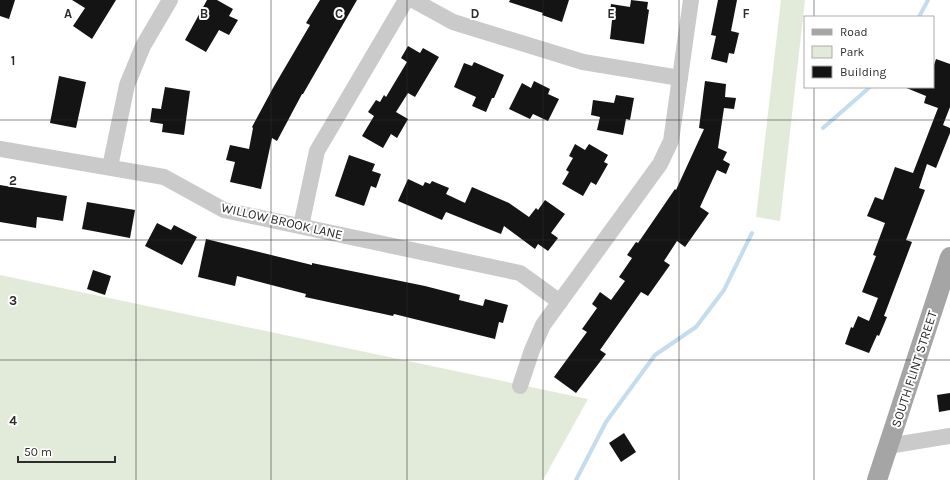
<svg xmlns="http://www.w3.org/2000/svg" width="950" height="480" viewBox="0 0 950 480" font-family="Karla,sans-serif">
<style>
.green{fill:#e2ebd9}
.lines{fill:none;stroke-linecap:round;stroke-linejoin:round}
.stream{stroke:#c4dcec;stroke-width:4}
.building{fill:#141414}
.minor{stroke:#cacaca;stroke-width:16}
.major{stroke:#a5a5a5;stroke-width:20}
.grid{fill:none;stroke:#2d2d2d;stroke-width:1;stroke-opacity:0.55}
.labels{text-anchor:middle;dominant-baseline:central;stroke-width:4;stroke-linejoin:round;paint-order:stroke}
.street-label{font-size:13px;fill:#2d2d2d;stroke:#fff}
.grid-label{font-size:13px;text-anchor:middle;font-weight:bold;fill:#2d2d2d;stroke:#fff;stroke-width:4;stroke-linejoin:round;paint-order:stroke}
</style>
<rect width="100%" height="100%" fill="#fff"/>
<g class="green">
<polygon points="781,0 805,0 780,221 756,217"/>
<polygon points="0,275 588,399 543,480 0,480"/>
</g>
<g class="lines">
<g class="stream">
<polyline points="919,17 928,0"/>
<polyline points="823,128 870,87"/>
<polyline points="576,480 606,422 655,355 696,327 724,290 752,233"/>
</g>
</g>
<g class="building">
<polygon points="0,0 15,0 9,19 0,16"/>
<polygon points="72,0 116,0 92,39 73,26 85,8"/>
<polygon points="207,0 217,0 233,9 229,16 238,20 229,35 219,30 206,52 185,40"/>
<polygon points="320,0 357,0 303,94 302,94 277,141 272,138 261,189 230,182 235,162 226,160 230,145 249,149 253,128 252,127 273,88 310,25 306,23"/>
<polygon points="510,0 569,0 562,22 542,15 543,13 509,2"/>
<polygon points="631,0 648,2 647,9 649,10 644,44 610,39 612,20 609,20 611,4 630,7"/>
<polygon points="718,0 737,0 731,31 739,33 734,54 729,53 727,63 711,59 716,36 711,35"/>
<polygon points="408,46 420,53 423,48 439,57 415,97 408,93 396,112 408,119 397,138 391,134 383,148 362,136 374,116 368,112 376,100 380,102 384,95 386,97 407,62 401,58"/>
<polygon points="936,59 950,64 950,107 943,125 950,128 950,133 936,168 927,164 919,188 925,190 906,240 912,242 884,316 887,317 879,336 877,335 869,353 845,344 851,327 853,328 858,316 869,321 878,298 862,292 876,256 873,255 885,223 867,216 875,197 883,200 895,167 913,173 938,108 924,103 926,96 904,87 933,87 933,68"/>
<polygon points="474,62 504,75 494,98 492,98 486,112 472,106 476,97 454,87 464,63 472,66"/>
<polygon points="59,76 86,82 76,128 50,123"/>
<polygon points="534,81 550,89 548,94 559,99 548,121 533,114 530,119 509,109 522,83 531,88"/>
<polygon points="705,81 726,84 725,97 736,98 734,109 724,108 718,148 727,152 723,160 730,164 726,174 717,170 700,207 709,213 685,247 677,241 664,261 670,265 648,296 641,292 600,350 606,354 576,393 554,377 587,332 582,329 597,308 592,304 600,292 611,300 625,281 619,277 632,258 627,255 636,242 638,243 675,189 676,190 704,129 699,128"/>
<polygon points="165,87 190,91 184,135 162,132 163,124 150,122 152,108 161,109"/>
<polygon points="616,95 634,98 630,120 626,119 623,135 597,130 600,117 591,115 593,100 614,103"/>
<polygon points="575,144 585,150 589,144 608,155 604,162 608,164 596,185 591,182 583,196 562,184 569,172 566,170 573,158 569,156"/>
<polygon points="349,155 375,164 372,171 381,174 376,188 371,186 364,206 335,196"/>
<polygon points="408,179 423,186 425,182 430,184 432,181 449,188 446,194 465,203 472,187 509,203 529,217 536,208 538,210 545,200 565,214 551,233 558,238 548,251 538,244 535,249 504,226 501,234 446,212 442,220 398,201"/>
<polygon points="0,185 67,196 63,221 37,217 36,228 0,222"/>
<polygon points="87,202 135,210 130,238 82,229"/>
<polygon points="157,223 171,230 174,225 197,237 182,265 145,246"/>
<polygon points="206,239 312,265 312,263 425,286 460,295 459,300 483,306 485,299 508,305 503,323 499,322 495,339 394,314 393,316 305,297 306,294 237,276 235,286 198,277"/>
<polygon points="93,270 111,276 105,295 87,289"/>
<polygon points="950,393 950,410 939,412 937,395"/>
<polygon points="624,433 636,452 621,462 609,443"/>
</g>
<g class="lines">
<g class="minor">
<polyline points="413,0 453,22 583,62 680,78"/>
<polyline points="0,149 164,177 224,210 520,273 560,302"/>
<polyline points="110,167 127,85 143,46 170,0"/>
<polyline points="301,226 317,151 406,0"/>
<polyline points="520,386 532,350 543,325 660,164 671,141 691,0"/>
<polyline points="888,446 950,436"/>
</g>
<polyline class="major" points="877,480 950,257"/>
</g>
<path class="grid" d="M136,0V480M271,0V480M407,0V480M543,0V480M679,0V480M814,0V17M814,87V480M0,120H950M0,240H950M0,360H950"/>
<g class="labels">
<g class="street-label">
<text transform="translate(282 221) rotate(13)">WILLOW BROOK LANE</text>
<text transform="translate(914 369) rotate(-72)">SOUTH FLINT STREET</text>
</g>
</g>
<g class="grid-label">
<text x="68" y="18">A</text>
<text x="204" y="18">B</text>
<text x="339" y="18">C</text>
<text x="475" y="18">D</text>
<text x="611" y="18">E</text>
<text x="746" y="18">F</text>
<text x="13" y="65">1</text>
<text x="13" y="185">2</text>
<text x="13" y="305">3</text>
<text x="13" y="425">4</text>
</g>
<rect x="804" y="16" width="130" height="72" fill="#ffffff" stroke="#ababab"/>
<rect x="812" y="29" width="20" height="6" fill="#a5a5a5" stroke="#ababab"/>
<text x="840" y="36" font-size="12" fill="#2d2d2d">Road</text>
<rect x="812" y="46" width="20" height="12" fill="#e2ebd9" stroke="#ababab"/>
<text x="840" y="56" font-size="12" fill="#2d2d2d">Park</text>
<rect x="812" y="66" width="20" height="12" fill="#141414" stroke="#ababab"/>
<text x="840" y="76" font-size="12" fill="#2d2d2d">Building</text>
<path d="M18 456v6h97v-6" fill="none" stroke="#2d2d2d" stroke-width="2"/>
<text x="24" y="456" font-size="12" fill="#2d2d2d" stroke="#ffffff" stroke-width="3" paint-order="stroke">50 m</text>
</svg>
